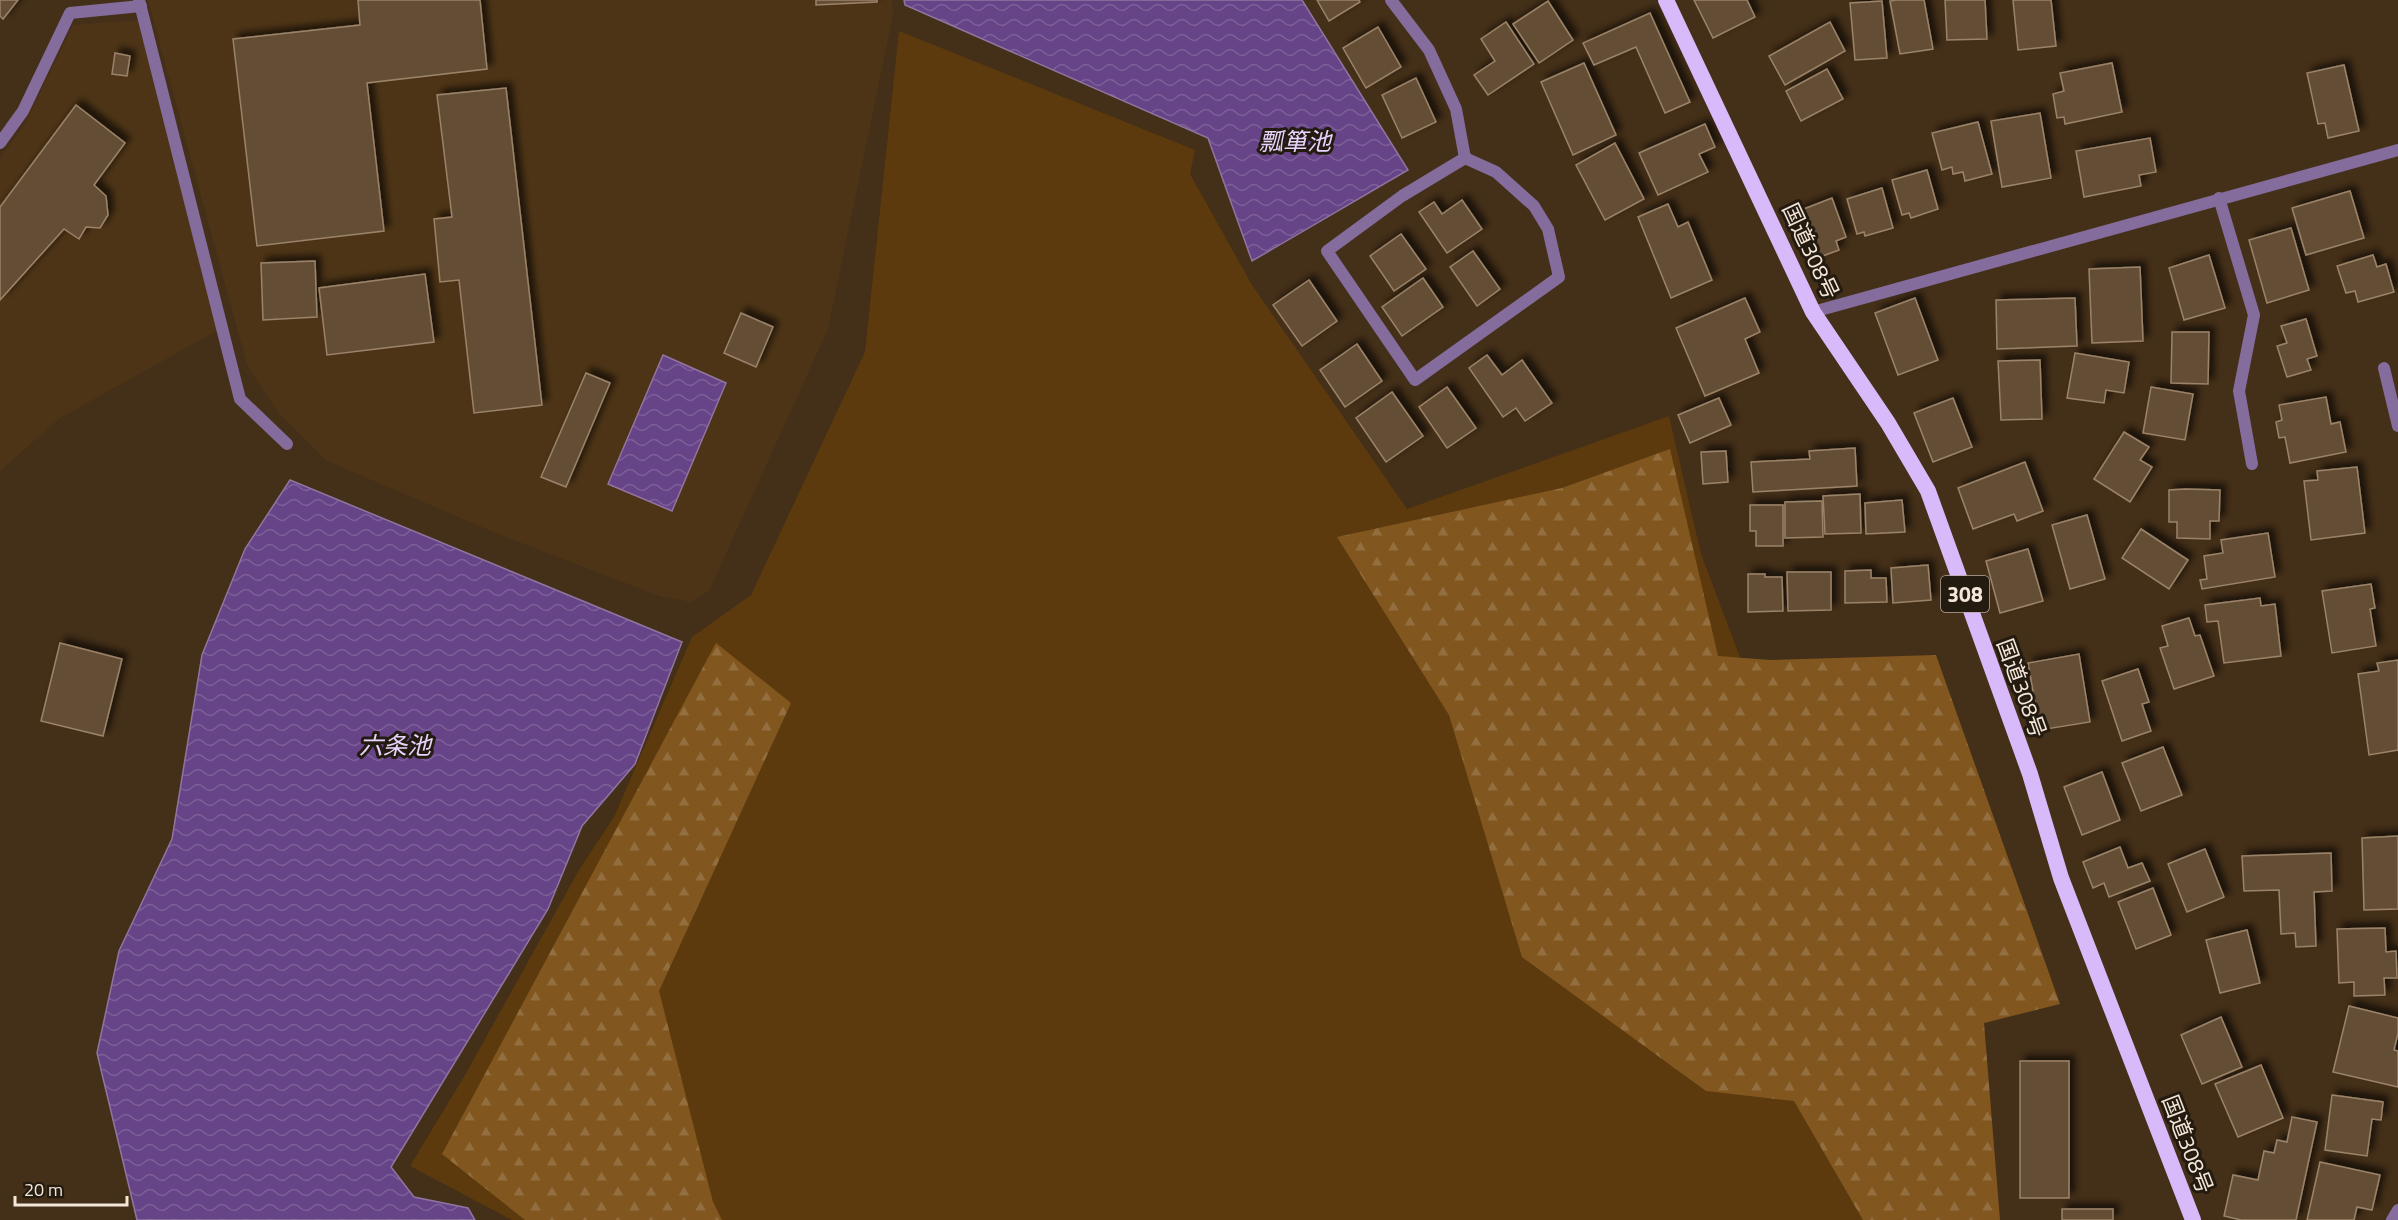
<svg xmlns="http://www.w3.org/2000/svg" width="2398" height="1220" viewBox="0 0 2398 1220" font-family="'Titillium Web','Noto Sans JP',sans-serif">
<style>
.built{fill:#4d3416}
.grass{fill:#5c3a0d}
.forest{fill:url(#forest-firs)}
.water{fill:url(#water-waves);stroke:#9175a0;stroke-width:1.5}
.building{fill:#644e36;stroke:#9b8369;stroke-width:1.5;filter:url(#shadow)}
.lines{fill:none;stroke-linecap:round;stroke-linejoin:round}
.minor{stroke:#846c9d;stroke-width:12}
.trunk{stroke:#d8b9f9;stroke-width:16}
.labels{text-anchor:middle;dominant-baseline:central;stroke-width:6;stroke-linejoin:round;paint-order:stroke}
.shield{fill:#231a10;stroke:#b5aa9d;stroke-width:1.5}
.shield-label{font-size:21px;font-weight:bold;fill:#f4e7d9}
.street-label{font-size:22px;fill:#f4e7d9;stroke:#231a10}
.water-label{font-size:24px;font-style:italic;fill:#e6d4fc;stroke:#231a10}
</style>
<defs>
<pattern id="forest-firs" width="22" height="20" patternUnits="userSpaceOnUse" patternTransform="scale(1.5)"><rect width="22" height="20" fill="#81561f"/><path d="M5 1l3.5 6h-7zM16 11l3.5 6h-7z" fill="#936e3f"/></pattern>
<pattern id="water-waves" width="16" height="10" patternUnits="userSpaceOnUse" patternTransform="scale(1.5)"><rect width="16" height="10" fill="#674488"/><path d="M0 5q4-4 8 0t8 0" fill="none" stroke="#7d5f98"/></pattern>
<filter id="shadow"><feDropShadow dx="5.5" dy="-5.5" stdDeviation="3" flood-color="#0009"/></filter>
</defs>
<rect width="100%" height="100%" fill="#442f18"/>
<g class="built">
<polygon points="148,0 892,0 893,15 828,329 709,591 691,602 659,596 496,533 327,461 278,412 247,365"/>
<polygon points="140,20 220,329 60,418 0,471 0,158 25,124 73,25"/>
</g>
<polygon class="grass" points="899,31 1195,150 1190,174 1252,285 1407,509 1669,416 1701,554 1952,1220 512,1220 410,1166 465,1075 579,870 614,817 692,637 751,595 865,352"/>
<g class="forest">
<polygon points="1670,449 1718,656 1770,660 1936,655 2060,1004 1984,1023 2000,1220 1863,1220 1794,1101 1706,1091 1522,957 1449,715 1337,537 1562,488"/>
<polygon points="716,643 791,703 659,991 713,1202 722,1220 525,1220 442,1154"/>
</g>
<g class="water">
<polygon points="904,0 1302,0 1408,170 1252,261 1208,138 905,5"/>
<polygon points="663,355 726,383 672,511 608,484"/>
<polygon points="290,480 682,642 635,764 582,826 548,909 391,1167 414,1197 468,1208 475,1220 137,1220 97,1053 119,951 172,839 202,655 245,549"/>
</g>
<g class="building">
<polygon points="0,0 18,0 3,19 0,16"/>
<polygon points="358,0 480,0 487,69 367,83 384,231 257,246 233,39 360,25"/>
<polygon points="816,0 877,0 877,2 816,5"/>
<polygon points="1317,0 1359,0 1360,2 1329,21"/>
<polygon points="1694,0 1747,0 1755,17 1713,38"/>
<polygon points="1896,0 1924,0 1933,49 1900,54 1890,1"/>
<polygon points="1945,0 1985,0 1987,39 1947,40"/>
<polygon points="2013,0 2051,0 2056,46 2018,50"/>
<polygon points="1548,1 1573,40 1539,63 1513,24"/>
<polygon points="1882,1 1887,58 1855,60 1850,3"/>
<polygon points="1650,13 1690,102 1665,113 1636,47 1594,65 1583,43"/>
<polygon points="1506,22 1534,64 1488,95 1474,75 1495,61 1481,39"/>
<polygon points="1830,22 1845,51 1785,85 1769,56"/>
<polygon points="1378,27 1401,67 1366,88 1343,48"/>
<polygon points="115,53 130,56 127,76 112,74"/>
<polygon points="1584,63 1616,135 1573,155 1541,82"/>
<polygon points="2112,63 2122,112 2065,124 2064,117 2057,118 2053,94 2064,91 2060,73"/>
<polygon points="2344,65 2359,131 2328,138 2325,123 2318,124 2307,73"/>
<polygon points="1827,69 1843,99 1801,121 1786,91"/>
<polygon points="1416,78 1436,122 1402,138 1382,95"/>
<polygon points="506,88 542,405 474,413 459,280 440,282 434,219 452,217 437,95"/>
<polygon points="76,105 125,143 94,185 106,196 108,215 100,228 86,227 79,239 64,229 0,300 0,207"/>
<polygon points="2040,113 2051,178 2002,187 1991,121"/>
<polygon points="1978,122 1992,174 1965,181 1963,172 1953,174 1952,167 1942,170 1932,133"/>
<polygon points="1705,124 1715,147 1699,154 1708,172 1658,195 1639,153"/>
<polygon points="2150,138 2156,172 2139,175 2141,186 2084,197 2076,151"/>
<polygon points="1615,143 1644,199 1605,220 1576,165"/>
<polygon points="1927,170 1938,209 1911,218 1909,213 1902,215 1892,180"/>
<polygon points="1882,188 1893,228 1865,236 1864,232 1857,234 1847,199"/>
<polygon points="2350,191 2364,238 2306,255 2292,208"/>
<polygon points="1832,198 1846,237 1836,241 1839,250 1809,261 1800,234 1804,233 1796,212"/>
<polygon points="1462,200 1482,229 1447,253 1419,212 1434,202 1442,214"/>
<polygon points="1668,204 1678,227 1688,222 1712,280 1671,298 1638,217"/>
<polygon points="2291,228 2309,290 2267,303 2249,240"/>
<polygon points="1401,234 1426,269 1394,291 1370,256"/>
<polygon points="1473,251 1500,289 1477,306 1450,267"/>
<polygon points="2209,255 2225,308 2184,320 2169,268"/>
<polygon points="2373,255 2377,267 2386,264 2394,292 2358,302 2355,291 2346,293 2337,266"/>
<polygon points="315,261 317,317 263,320 261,263"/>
<polygon points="2140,267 2143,341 2092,343 2089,269"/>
<polygon points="425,274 434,342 327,355 319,288"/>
<polygon points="1423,278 1443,307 1402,336 1382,307"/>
<polygon points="1309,280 1337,321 1302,346 1273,305"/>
<polygon points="1745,298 1760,332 1745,339 1759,373 1705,396 1676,328"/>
<polygon points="1915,298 1938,360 1898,375 1875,313"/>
<polygon points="2075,298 2077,346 1997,349 1996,300"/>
<polygon points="741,313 773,327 756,367 724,353"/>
<polygon points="2306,319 2317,356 2307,359 2311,370 2287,377 2277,346 2287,343 2281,326"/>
<polygon points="2172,332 2209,332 2208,384 2171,383"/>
<polygon points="1357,344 1382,381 1345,407 1320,370"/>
<polygon points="2075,353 2129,362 2124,393 2106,390 2104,403 2067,398"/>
<polygon points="1487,355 1502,375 1522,360 1552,403 1525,421 1516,408 1503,417 1469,368"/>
<polygon points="2040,360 2042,419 2001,420 1998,361"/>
<polygon points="586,373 610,383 566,487 541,477"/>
<polygon points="1447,387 1476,428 1447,448 1419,407"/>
<polygon points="2151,387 2193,394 2185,440 2143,433"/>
<polygon points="1392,392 1423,436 1386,462 1356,418"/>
<polygon points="2326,397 2331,424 2340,422 2346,452 2290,463 2285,437 2279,438 2276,422 2282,420 2279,405"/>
<polygon points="1719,398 1731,425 1690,443 1678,415"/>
<polygon points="1953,398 1972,447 1933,462 1914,413"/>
<polygon points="2124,432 2149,447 2140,460 2152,467 2130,502 2094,479"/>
<polygon points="1855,448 1857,486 1753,492 1751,462 1810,459 1809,451"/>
<polygon points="1726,451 1728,482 1703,484 1701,452"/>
<polygon points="2025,462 2043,511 2017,521 2014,514 1973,529 1958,488"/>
<polygon points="2357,467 2365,533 2311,540 2304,481 2318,480 2317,471"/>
<polygon points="2186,489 2220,490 2219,521 2210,521 2210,539 2177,538 2177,522 2169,522 2169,490"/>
<polygon points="1860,494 1861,533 1825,534 1823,496"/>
<polygon points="1902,500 1905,532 1866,534 1865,503"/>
<polygon points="1822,501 1823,537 1785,538 1785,502"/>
<polygon points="1750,505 1783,505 1783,546 1756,546 1756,531 1750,531"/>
<polygon points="2087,515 2105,579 2070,589 2052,525"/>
<polygon points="2141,529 2188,560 2169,589 2122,558"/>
<polygon points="2268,533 2275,577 2202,589 2200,580 2207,579 2204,556 2223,553 2221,540"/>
<polygon points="2028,549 2043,601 2000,613 1986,561"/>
<polygon points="1928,565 1931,600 1893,603 1891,568"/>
<polygon points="1871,570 1871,578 1886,578 1887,602 1845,603 1845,571"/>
<polygon points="1787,572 1831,572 1831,610 1788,611"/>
<polygon points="1748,574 1765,574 1765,577 1782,577 1783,611 1748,612"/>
<polygon points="2371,584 2375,608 2370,609 2376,646 2332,653 2322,591"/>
<polygon points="2260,598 2261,606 2275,604 2281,656 2224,663 2218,621 2207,622 2205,605"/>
<polygon points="2189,618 2195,636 2200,635 2214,676 2174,689 2160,648 2168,646 2162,626"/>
<polygon points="60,643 122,659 103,736 41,721"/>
<polygon points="2079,654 2090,722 2040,730 2028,663"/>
<polygon points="2398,660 2398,750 2369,755 2358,674 2379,671 2377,663"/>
<polygon points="2138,669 2149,702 2142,704 2151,731 2122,741 2102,681"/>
<polygon points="2163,747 2182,795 2141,811 2122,763"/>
<polygon points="2102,772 2120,820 2082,835 2064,787"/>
<polygon points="2398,836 2398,909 2364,910 2362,838"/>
<polygon points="2120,847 2128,868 2142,863 2150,881 2109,897 2104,883 2093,888 2083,862"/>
<polygon points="2205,849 2224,897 2187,912 2168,864"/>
<polygon points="2331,853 2332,891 2314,892 2316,946 2296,947 2295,933 2281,934 2279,890 2244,891 2242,856"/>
<polygon points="2153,888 2171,935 2136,949 2118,902"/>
<polygon points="2385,928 2386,952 2396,951 2397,978 2384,978 2385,995 2354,996 2354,982 2339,983 2337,929"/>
<polygon points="2247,930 2260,983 2220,993 2206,940"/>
<polygon points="2349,1006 2398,1018 2398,1033 2394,1050 2398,1051 2398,1087 2333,1072"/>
<polygon points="2221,1017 2242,1067 2202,1084 2181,1035"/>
<rect x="2020" y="1061" width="49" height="137"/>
<polygon points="2261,1065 2283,1118 2238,1137 2215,1084"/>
<polygon points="2332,1095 2383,1102 2381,1120 2372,1119 2367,1156 2325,1150"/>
<polygon points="2292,1117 2317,1122 2296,1220 2241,1220 2224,1216 2233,1175 2258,1180 2264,1151 2274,1153 2277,1140 2287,1142"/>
<polygon points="2320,1162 2380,1175 2372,1210 2357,1207 2354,1220 2307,1220"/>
<rect x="2062" y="1209" width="51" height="11"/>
</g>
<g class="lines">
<g class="minor">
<polyline points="139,0 240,399 287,444"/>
<polyline points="1391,0 1429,50 1456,109 1465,158"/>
<polyline points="0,143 23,111 70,13 141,6"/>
<polygon points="1465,158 1496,172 1534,206 1548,229 1559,277 1415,380 1327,251 1402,196"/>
<polyline points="2219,198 2254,315 2239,391 2252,464"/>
<polyline points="1813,312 2398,150"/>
<polyline points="2384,368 2398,426"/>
<polyline points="2392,1220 2398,1210"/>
</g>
<polyline class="trunk" points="1666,0 1813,312 1888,423 1928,491 2030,774 2061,878 2193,1220"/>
</g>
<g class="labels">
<rect class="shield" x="1941" y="576" width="48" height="36" rx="4.5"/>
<g class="shield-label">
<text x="1965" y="594">308</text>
</g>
<g class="street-label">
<text transform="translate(1811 251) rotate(65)">国道308号</text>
<text transform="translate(2022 688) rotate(70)">国道308号</text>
<text transform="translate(2188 1144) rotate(69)">国道308号</text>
</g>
<g class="water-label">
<text x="1295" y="141">瓢箪池</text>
<text x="395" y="745">六条池</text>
</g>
</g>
<path d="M15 1196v9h112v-9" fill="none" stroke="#f4e7d9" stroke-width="3"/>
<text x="24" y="1196" font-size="18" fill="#f4e7d9" stroke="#231a10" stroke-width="4.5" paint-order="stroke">20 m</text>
</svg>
